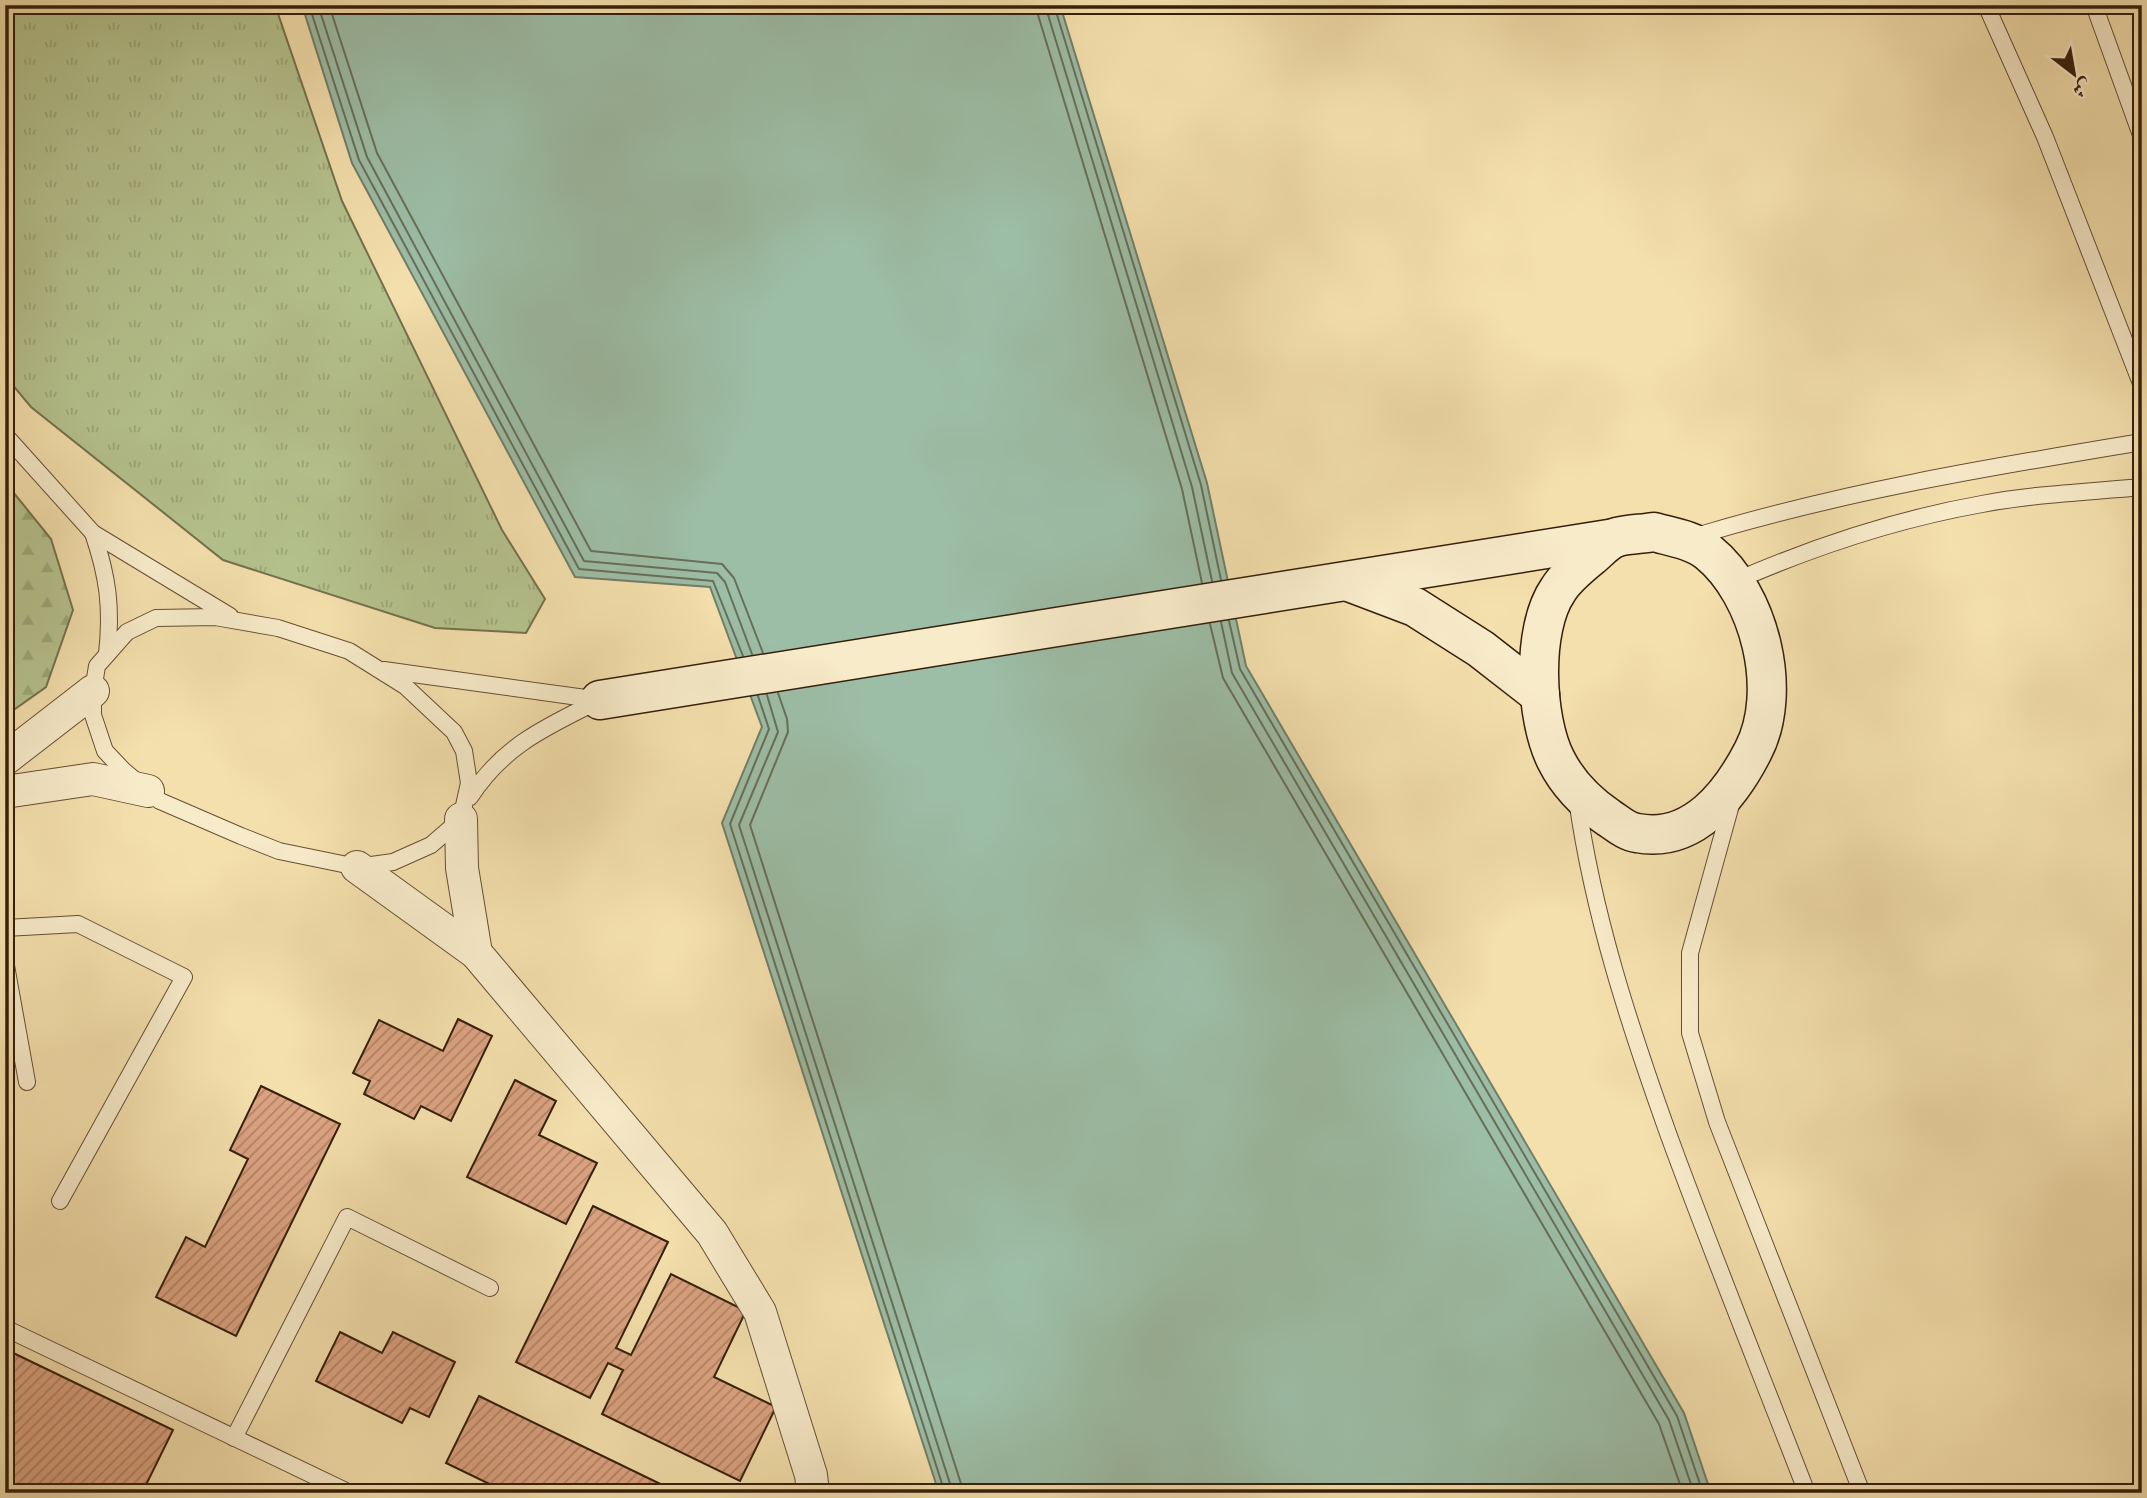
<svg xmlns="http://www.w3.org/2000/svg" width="2147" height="1498" viewBox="0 0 2147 1498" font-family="Alegreya,Amiri,serif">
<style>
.grass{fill:url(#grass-tufts);stroke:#75714c;stroke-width:2}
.forest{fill:url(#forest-firs);stroke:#75714c;stroke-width:2}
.water{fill:#9cbda6;stroke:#737e68;stroke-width:2}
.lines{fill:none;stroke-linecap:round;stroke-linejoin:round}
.shore{stroke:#686e58;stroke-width:2}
.building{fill:url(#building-hatch);stroke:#351f0b;stroke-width:2}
.lane-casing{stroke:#654f34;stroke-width:18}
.street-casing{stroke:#654f34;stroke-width:34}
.secondary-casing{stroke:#351f0b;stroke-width:41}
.lane{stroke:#f8ebca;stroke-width:16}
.street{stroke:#f8ebca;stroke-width:32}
.secondary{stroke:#f8ebca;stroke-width:38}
</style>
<defs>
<pattern id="grass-tufts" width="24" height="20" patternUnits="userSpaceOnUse" patternTransform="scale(1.75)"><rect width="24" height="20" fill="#b5c38e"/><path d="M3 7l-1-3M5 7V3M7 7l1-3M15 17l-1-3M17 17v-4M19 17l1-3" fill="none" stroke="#9ca779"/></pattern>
<pattern id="forest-firs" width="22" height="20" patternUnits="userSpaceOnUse" patternTransform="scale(1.75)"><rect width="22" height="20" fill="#b5c38e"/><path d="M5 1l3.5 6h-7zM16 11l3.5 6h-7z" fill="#9ca779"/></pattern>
<pattern id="building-hatch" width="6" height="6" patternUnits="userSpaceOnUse" patternTransform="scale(1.75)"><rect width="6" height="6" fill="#dca381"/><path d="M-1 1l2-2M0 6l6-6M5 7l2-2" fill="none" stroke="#b38468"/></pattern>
</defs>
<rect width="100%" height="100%" fill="#f4e0ad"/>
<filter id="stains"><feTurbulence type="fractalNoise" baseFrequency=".00286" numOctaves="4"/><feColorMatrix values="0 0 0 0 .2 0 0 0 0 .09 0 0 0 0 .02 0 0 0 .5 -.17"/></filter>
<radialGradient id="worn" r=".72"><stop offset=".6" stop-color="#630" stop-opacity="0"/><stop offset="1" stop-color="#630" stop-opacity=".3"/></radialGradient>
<polygon class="grass" points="5,5 275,5 342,201 502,530 545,599 526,633 435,628 223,560 31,407 5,376"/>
<polygon class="forest" points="5,482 51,539 73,610 46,687 5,716"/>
<polygon class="water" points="302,5 1060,5 1207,483 1246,666 1684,1413 1711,1493 939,1493 722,823 762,727 710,587 575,577 352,163"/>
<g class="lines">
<g class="shore">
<polyline points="309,5 359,160 579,569 713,581 743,656"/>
<polyline points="318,5 367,157 584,561 717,573 725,582 752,654"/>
<polyline points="329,5 377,153 591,551 722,564 734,578 763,653"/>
<polyline points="1035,5 1182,489 1202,583"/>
<polyline points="1045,5 1192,487 1212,581"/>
<polyline points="1054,5 1201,485 1221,580"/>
<polyline points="1229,621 1240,669 1677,1416 1703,1493"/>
<polyline points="1221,622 1232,673 1669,1420 1694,1493"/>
<polyline points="1210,624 1223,678 1659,1424 1683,1493"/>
<polyline points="778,693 787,719 788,732 750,825 964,1493"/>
<polyline points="767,695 778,732 739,825 953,1493"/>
<polyline points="758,696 769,729 730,824 945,1493"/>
</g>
</g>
<g class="building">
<polygon points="458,1019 492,1036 451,1121 421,1106 414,1119 364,1094 370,1081 353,1073 379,1020 443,1051"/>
<polygon points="515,1080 556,1101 539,1135 597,1163 566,1224 467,1177"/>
<polygon points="261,1086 340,1124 236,1336 156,1297 186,1237 205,1247 248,1159 230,1150"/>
<polygon points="593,1206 668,1242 616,1348 631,1355 671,1274 746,1311 714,1377 776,1407 740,1481 602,1414 623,1370 608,1363 590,1398 516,1362"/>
<polygon points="340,1332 382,1353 393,1332 455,1362 429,1417 410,1408 402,1423 316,1381"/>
<polygon points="5,1349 173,1430 142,1493 5,1493"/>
<polygon points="479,1396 679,1493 508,1493 446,1463"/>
</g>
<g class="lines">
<defs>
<g id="lane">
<polyline points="1986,5 2045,137 2142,386"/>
<polyline points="2094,5 2142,138"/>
<polyline points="5,435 93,533 230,616"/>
<path d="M93,533C108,577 112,608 107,654"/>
<path d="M1693,537C1840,492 1990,467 2142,442"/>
<path d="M1733,582C1813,547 1897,519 1982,504C2034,494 2089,492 2142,487"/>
<polygon points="215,617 278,628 349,651 405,686 454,732 464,751 469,783 461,819 431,845 393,862 357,867 279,851 241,836 160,801 124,771 105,751 93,715 93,691 97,666 127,632 156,618"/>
<polyline points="384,670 600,700"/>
<path d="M470,797C504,745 546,727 600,700"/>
<path d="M1577,799C1593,915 1630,1027 1669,1136C1713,1256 1761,1374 1807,1493"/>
<polyline points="1732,801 1690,953 1690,1033 1717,1122 1862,1493"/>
<polyline points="5,928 78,924 184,977 60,1201"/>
<polyline points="5,960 27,1082"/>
<polyline points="5,1328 350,1493"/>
<polyline points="234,1438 347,1217 490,1288"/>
</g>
<g id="street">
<polyline points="5,759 93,691"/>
<polyline points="5,792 93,779 148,791"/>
<polyline points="461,819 462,868 476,953"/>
<polyline points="357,867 476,953 712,1233 760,1312 811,1475 813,1493"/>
</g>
<g id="secondary">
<path d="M1654,532C1672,537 1693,540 1708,552C1760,594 1784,692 1753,751C1731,794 1693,844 1637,833C1627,832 1617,823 1609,818C1587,803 1568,784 1556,760C1535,719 1531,629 1558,590C1565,578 1581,565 1592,556C1599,550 1608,540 1617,537C1629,534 1642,534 1654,532Z"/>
<polyline points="1349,582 1415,607 1481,649 1540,695"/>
<polyline points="600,700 1615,538"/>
</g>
</defs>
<use href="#lane" class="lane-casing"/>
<use href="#street" class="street-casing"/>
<use href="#secondary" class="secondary-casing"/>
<use href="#lane" class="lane"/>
<use href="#street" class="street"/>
<use href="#secondary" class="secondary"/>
</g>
<rect width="2147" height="1498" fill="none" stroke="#f4e0ad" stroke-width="28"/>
<rect x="7" y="7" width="2133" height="1484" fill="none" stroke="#351f0b" stroke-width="3.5"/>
<rect x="14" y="14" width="2119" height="1470" fill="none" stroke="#351f0b" stroke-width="2"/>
<g transform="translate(2074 74) rotate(149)" stroke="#f8ebca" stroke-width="5" paint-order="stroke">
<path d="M0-5L12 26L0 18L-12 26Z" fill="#351f0b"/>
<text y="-10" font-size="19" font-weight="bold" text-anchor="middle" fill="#351f0b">ش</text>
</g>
<rect width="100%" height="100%" filter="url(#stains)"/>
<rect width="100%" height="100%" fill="url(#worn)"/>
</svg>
